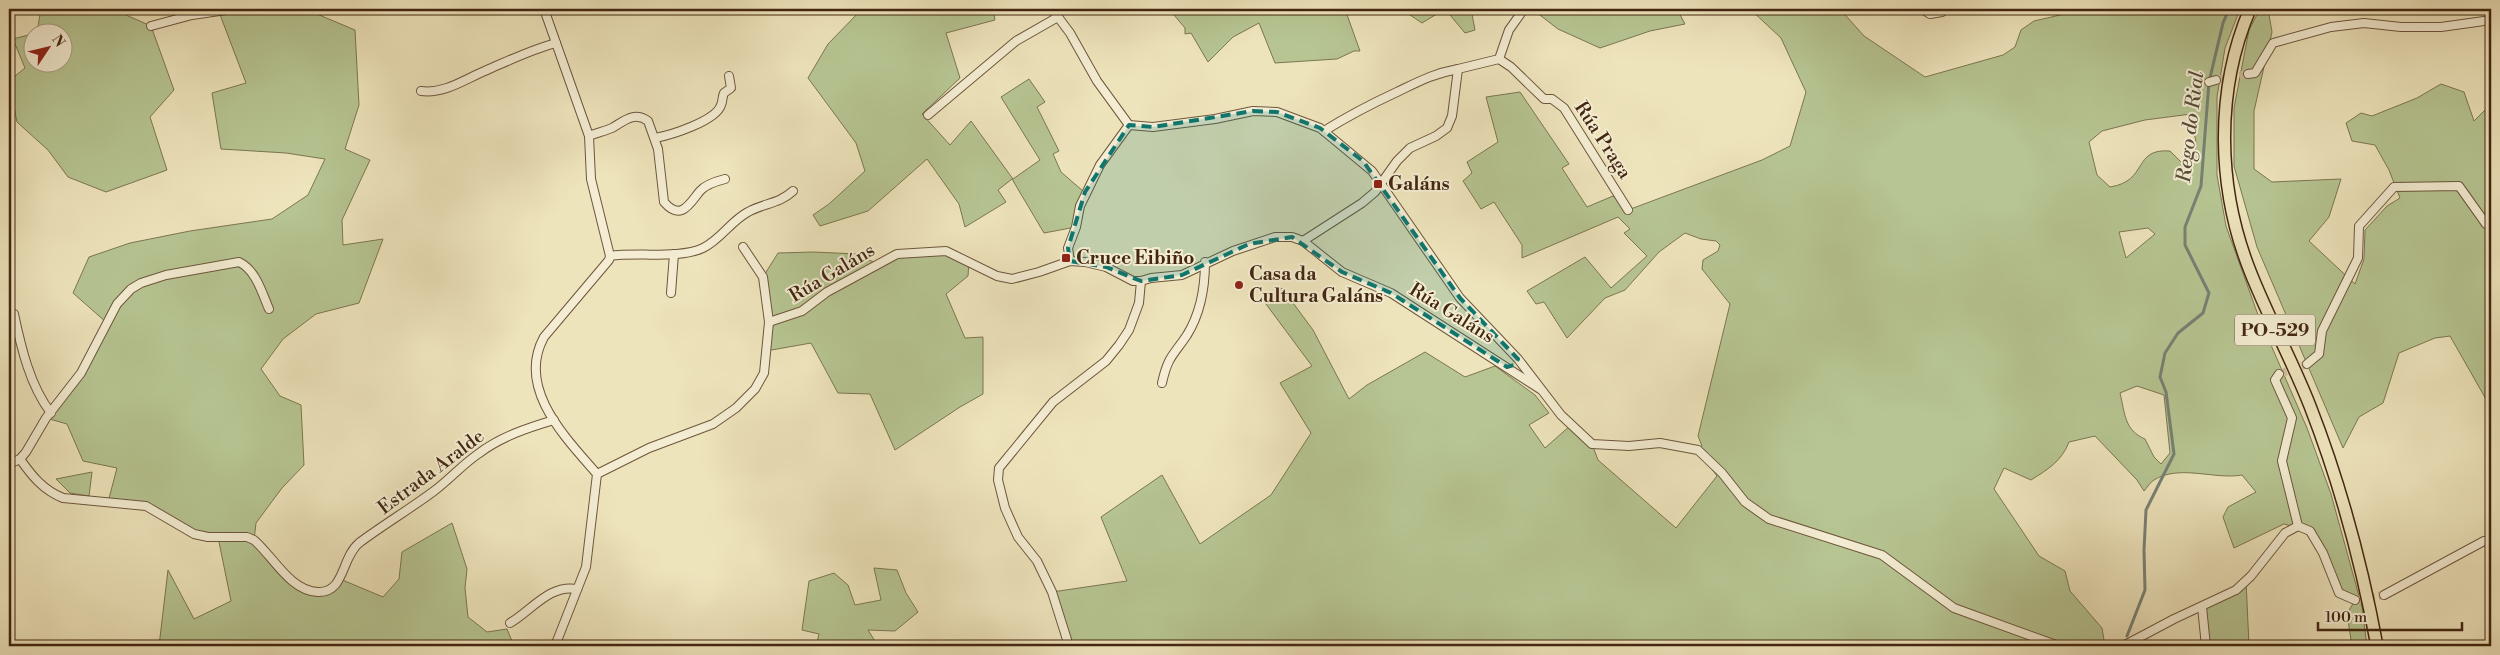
<svg xmlns="http://www.w3.org/2000/svg" width="2500" height="655" viewBox="0 0 2500 655" font-family="'Libre Bodoni',serif">
<style>
.green{fill:#b6c592;stroke:#7c7652;fill-rule:evenodd}
.lines{fill:none;stroke-linecap:round;stroke-linejoin:round}
.stream{stroke:#778174;stroke-width:3}
.minor-tunnel{stroke:#ccbe9a;stroke-width:8;stroke-dasharray:8 4;stroke-linecap:butt}
.minor-casing{stroke:#6d563c;stroke-width:10}
.primary-casing{stroke:#422611;stroke-width:14}
.minor{stroke:#f4edd3;stroke-width:8}
.primary{stroke:#eee4bc;stroke-width:11}
.marked{fill:#0f766e;fill-opacity:0.2;stroke:#0f766e;stroke-width:4;stroke-dasharray:10 6;stroke-linejoin:round}
.poi-dot{fill:#8f2418;stroke:#f4edd3;stroke-width:2}
.labels{text-anchor:middle;dominant-baseline:central;stroke-width:4;stroke-linejoin:round;paint-order:stroke}
.shield{fill:#f4edd3;stroke:#77624b;stroke-width:1}
.shield-label{font-size:18px;font-weight:bold;fill:#422611}
.street-label{font-size:19px;fill:#422611;stroke:#f4edd3}
.poi-label{font-size:19px;font-weight:bold;fill:#422611;stroke:#f4edd3;text-anchor:start}
.water-label{font-size:20px;font-style:italic;fill:#584c3a;stroke:#f4edd3}
</style>
<rect width="100%" height="100%" fill="#eee4bc"/>
<filter id="stains"><feTurbulence type="fractalNoise" baseFrequency=".004" numOctaves="4"/><feColorMatrix values="0 0 0 0 .2 0 0 0 0 .09 0 0 0 0 .02 0 0 0 .5 -.17"/></filter>
<radialGradient id="worn" r=".72"><stop offset=".6" stop-color="#630" stop-opacity="0"/><stop offset="1" stop-color="#630" stop-opacity=".3"/></radialGradient>
<g class="green">
<polygon points="41,9 123,9 126,15 151,26 174,90 150,117 167,170 106,192 68,177 48,150 17,122 9,81 25,68 13,39 32,34 32,62 62,62 62,32 37,32"/>
<polygon points="232,9 305,9 355,30 359,105 345,149 370,160 342,220 343,245 383,239 359,303 316,314 283,339 261,369 280,396 301,405 304,465 282,488 256,523 254,540 284,572 308,589 327,590 340,579 383,597 399,579 402,552 452,523 467,569 465,588 468,617 487,632 507,629 514,646 159,646 168,570 194,619 231,601 218,537 208,537 134,505 108,502 117,468 83,461 67,424 46,418 81,373 107,323 73,293 89,257 130,243 190,231 272,219 308,195 325,159 286,153 221,149 212,93 246,83 219,12"/>
<polygon points="862,9 993,9 995,20 946,33 960,78 922,114 950,145 971,121 1013,179 1040,160 1001,97 1029,79 1045,102 1037,107 1059,151 1053,154 1061,172 1083,191 1076,227 1044,233 1012,179 998,190 1006,202 965,227 959,204 927,159 868,211 820,226 813,215 829,204 865,171 856,143 808,78 828,44"/>
<polygon points="1169,9 1345,9 1360,51 1354,51 1337,59 1275,63 1259,23 1233,37 1208,62 1191,33 1185,34 1185,28"/>
<polygon points="1401,9 1471,9 1475,30 1465,33 1445,9 1422,23"/>
<polygon points="1532,9 1677,9 1685,24 1650,31 1600,48 1558,29"/>
<path d="M1750,9H1840L1864,36L1925,77L2003,55L2015,47L2021,30L2034,21L2073,12L2076,9H2240L2225,48L2217,97V175L2226,226L2258,315L2307,428L2331,494L2362,607L2367,646H2352L2347,614L2355,600L2339,593L2310,531L2284,524L2234,548L2223,517L2228,507L2256,492L2242,475C2215,480 2179,464 2154,480C2150,482 2147,488 2144,491L2137,480L2095,436L2069,442C2062,461 2047,470 2031,480L2004,468L1994,489L2039,556L2065,571L2070,591L2102,628L2105,646H1065L1052,592L1127,581L1101,517L1162,475L1200,544L1271,495L1311,433L1280,383L1312,366L1263,300L1282,288L1313,330L1349,399L1367,385L1425,352L1465,377L1495,366L1535,395L1549,413L1529,425L1545,448L1571,425L1592,444L1598,460L1676,528L1717,476L1698,450L1702,446L1698,436L1730,304L1702,269L1703,260L1718,251L1720,245L1716,241L1701,239L1685,233L1659,252L1625,290L1605,298L1567,338L1544,302L1536,304L1527,291L1585,257L1611,288L1647,256L1624,233L1630,229L1618,217L1522,258V245L1494,202L1481,209L1463,181L1472,173L1467,162L1498,142L1486,97L1520,92L1569,164L1562,168L1587,207L1613,196L1628,210L1762,160L1790,146L1806,92L1781,38ZM2191,114L2196,143L2194,164L2182,163L2170,151C2132,148 2149,181 2110,187L2097,175L2089,142L2102,131L2145,120ZM2148,228L2155,234L2126,258L2119,232ZM2137,386L2164,395L2170,453L2161,464L2154,457L2145,439C2124,430 2125,413 2120,393Z"/>
<polygon points="2260,9 2268,9 2272,32 2254,111 2254,169 2272,182 2341,179 2329,217 2309,241 2355,284 2364,259 2365,230 2387,206 2400,198 2389,170 2375,145 2352,141 2346,123 2361,113 2372,116 2417,98 2441,84 2464,92 2474,121 2491,104 2491,289 2486,301 2491,304 2491,344 2489,346 2491,408 2450,336 2435,338 2399,353 2383,403 2359,417 2343,448 2257,247 2234,166 2234,108 2249,30"/>
<path d="M813,252L858,254L877,264C909,247 935,249 969,261L968,276L946,294L965,338L983,337V394L960,407L895,450L870,394L838,393L811,343L766,351L769,322L763,277L778,253Z"/>
<polygon points="92,472 89,496 70,493 56,479"/>
<polygon points="874,568 897,570 906,593 918,612 895,631 868,630 878,646 816,646 819,634 802,630 809,581 834,573 848,585 855,605 881,600"/>
<polygon points="2246,580 2249,646 2206,646 2202,607"/>
</g>
<g class="lines">
<polyline class="stream" points="2127,636 2145,590 2144,550 2146,510 2174,454 2166,392 2160,377 2165,353 2178,333 2203,313 2209,293 2185,245 2185,227 2201,186 2209,82 2223,23 2229,9"/>
<g class="minor-tunnel">
<polyline points="2216,80 2248,74"/>
<polyline points="2279,374 2307,364"/>
<polyline points="2355,600 2384,595"/>
</g>
<defs>
<g id="minor">
<path d="M544,9L589,136L591,179L610,256L609,260L544,337C516,388 565,437 597,474L586,567L555,646"/>
<polyline points="1052,9 1070,33 1097,81 1129,125 1153,127 1215,119 1253,111 1277,112 1320,128 1372,171 1460,298 1518,359 1561,415 1592,444 1629,446 1660,443 1698,450 1722,473 1745,502 1769,519 1882,555 1954,608 2059,646"/>
<polyline points="1922,9 1930,14 1942,12 1945,9"/>
<polyline points="151,26 192,15 233,9"/>
<polyline points="1499,59 1511,67 1544,99 1552,99 1564,108 1628,210"/>
<polyline points="2248,74 2255,73 2273,43 2331,27 2364,23 2401,27 2441,27 2491,20"/>
<polyline points="2209,82 2216,80"/>
<path d="M421,91C445,94 465,79 487,70C510,60 533,49 556,43"/>
<polyline points="928,115 1016,41 1058,17"/>
<path d="M1324,131C1348,116 1371,104 1397,92C1420,81 1432,74 1458,69"/>
<path d="M589,136C596,133 605,131 612,128C624,121 634,111 648,121L658,149L664,202C681,222 690,203 700,191C706,184 717,181 725,179"/>
<path d="M655,138C671,135 716,121 721,105C723,101 722,97 724,93L731,88L729,76"/>
<polyline points="1303,241 1342,272 1391,293 1540,389"/>
<polyline points="743,247 763,277 769,322"/>
<path d="M610,256C636,252 680,259 703,248C720,240 731,221 748,212C764,203 779,204 793,191"/>
<polyline points="1070,261 1068,248 1076,227 1080,206 1100,165 1129,125"/>
<polyline points="671,293 674,254"/>
<path d="M14,314C21,347 30,386 51,413"/>
<polyline points="2307,364 2319,354 2322,331 2358,258 2359,226 2394,187 2459,186 2486,224 2491,225"/>
<polyline points="2279,374 2275,380 2292,418 2282,461 2298,526 2310,531 2323,553 2339,593 2355,600"/>
<path d="M1162,383C1168,356 1173,356 1187,335C1200,314 1205,287 1205,262"/>
<path d="M20,459C32,476 43,490 63,498L146,506L194,534L208,537H247L254,540C273,556 290,591 318,592C345,593 341,558 359,543C383,525 410,509 434,491C449,480 462,465 478,454C500,437 527,428 554,420"/>
<path d="M9,464L20,459L26,452L46,418L81,373L117,304L131,289L141,283L166,275L239,262C256,270 262,293 269,309"/>
<polyline points="597,474 649,448 713,424 736,408 755,389 764,373 769,322 802,311 827,292 897,254 946,251 997,276 1012,279 1039,272 1070,261 1085,262 1106,267 1133,281 1141,281 1151,278 1182,275 1233,251 1275,237 1292,237 1303,241 1362,203 1375,192 1397,161 1410,148 1436,136 1447,128 1452,116 1458,69 1499,59 1509,30 1524,9"/>
<polyline points="2384,595 2484,541 2491,540"/>
<polyline points="2202,607 2206,646"/>
<path d="M510,623C532,610 550,584 577,589"/>
<polyline points="1069,646 1052,592 1037,561 1018,537 1005,508 998,480 999,468 1053,402 1106,361 1119,345 1129,330 1139,303 1141,281"/>
<polyline points="2123,646 2174,619 2236,590 2251,576 2285,533 2298,526"/>
</g>
<path id="primary" d="M2250,9C2215,91 2217,188 2250,271C2268,317 2292,360 2310,406C2340,483 2362,565 2377,646"/>
</defs>
<use href="#minor" class="minor-casing"/>
<use href="#primary" class="primary-casing"/>
<use href="#minor" class="minor"/>
<use href="#primary" class="primary"/>
</g>
<path class="marked" d="M1253,111L1277,112L1320,128L1363,161L1460,298L1518,359L1514,365L1507,367L1391,293L1342,272L1292,237L1249,244L1182,275L1141,281L1106,267L1070,261L1068,248L1085,192L1129,125L1153,127Z"/>
<g class="poi-dot">
<rect x="1373" y="179" width="10" height="10" rx="2.5"/>
<rect x="1061" y="253" width="10" height="10" rx="2.5"/>
<circle cx="1239" cy="285" r="5"/>
</g>
<g class="labels">
<rect class="shield" x="2235" y="314.5" width="80" height="31" rx="4"/>
<g class="shield-label">
<text x="2275" y="330">PO-529</text>
</g>
<g class="street-label">
<text transform="translate(1603 140) rotate(57)">Rúa Praga</text>
<text transform="translate(832 273) rotate(-31)">Rúa Galáns</text>
<text transform="translate(1452 313) rotate(32)">Rúa Galáns</text>
<text transform="translate(431 472) rotate(-37)">Estrada Aralde</text>
</g>
<g class="poi-label">
<text x="1388" y="184">Galáns</text>
<text x="1076" y="258">Cruce Eibiño</text>
<text x="1249" y="274">Casa da<tspan x="1249" dy="22">Cultura Galáns</tspan></text>
</g>
<g class="water-label">
<text transform="translate(2191 127) rotate(-83)">Rego do Rial</text>
</g>
</g>
<rect width="2500" height="655" fill="none" stroke="#eee4bc" stroke-width="30"/>
<rect x="10" y="10" width="2480" height="635" fill="none" stroke="#422611" stroke-width="2.5"/>
<rect x="15" y="15" width="2470" height="625" fill="none" stroke="#422611"/>
<g transform="translate(48 48) rotate(55)"><circle r="24" fill="#f4edd3" stroke="#ad9d85"/>
<path d="M0-4L9 19L0 12L-9 19Z" fill="#8f2418"/>
<text y="-8" font-size="14" font-weight="bold" text-anchor="middle" fill="#422611">N</text>
</g>
<path d="M2318 622v8h144v-8" fill="none" stroke="#422611" stroke-width="2.5"/>
<text x="2325" y="622" font-size="15" fill="#422611" stroke="#f4edd3" stroke-width="4" paint-order="stroke">100 m</text>
<rect width="100%" height="100%" filter="url(#stains)"/>
<rect width="100%" height="100%" fill="url(#worn)"/>
</svg>
